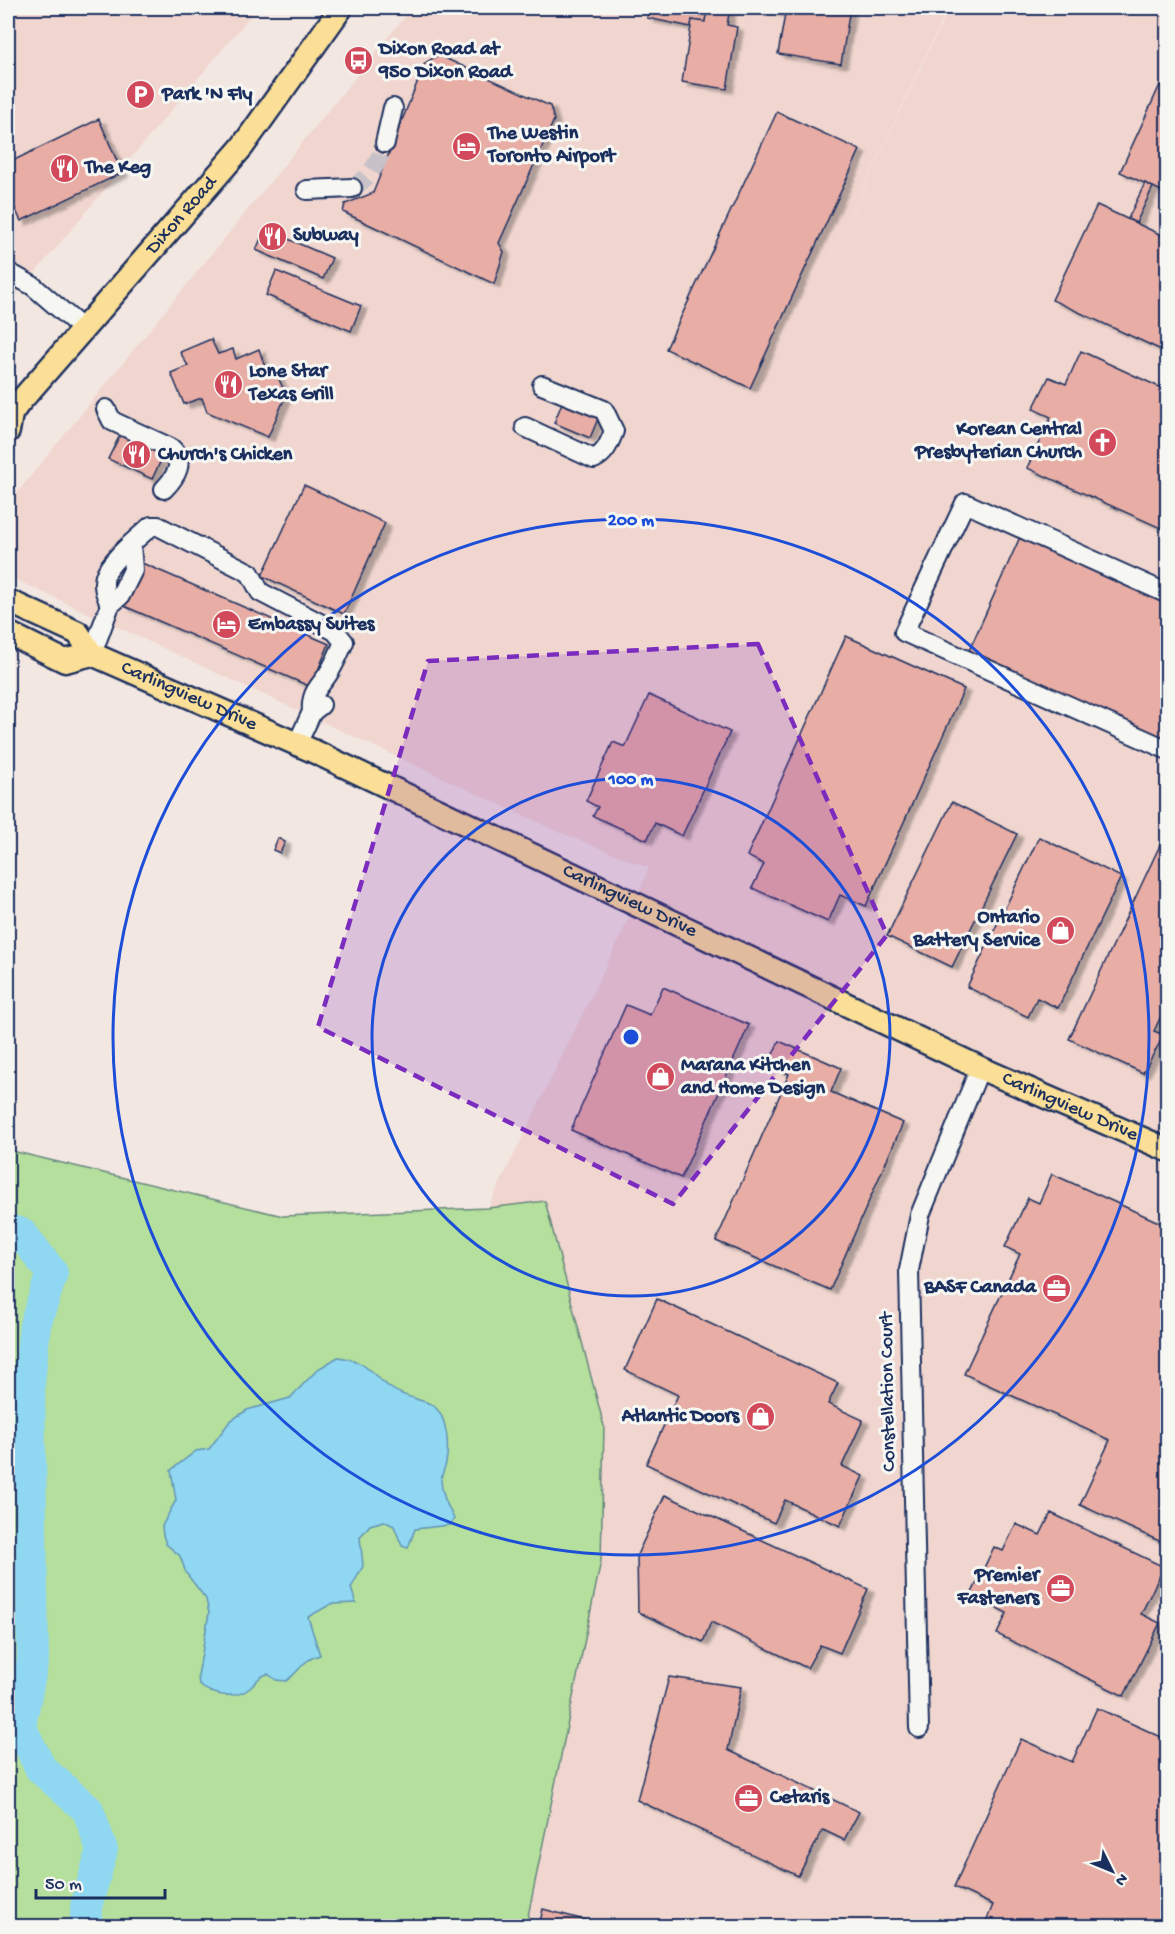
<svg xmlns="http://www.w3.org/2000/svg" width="1175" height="1934" viewBox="0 0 1175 1934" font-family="'Gochi Hand',sans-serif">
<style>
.built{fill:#f0d6cf}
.green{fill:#b4df9c;stroke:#68877d;stroke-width:1.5}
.water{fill:#90d7f1;stroke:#6194b6;stroke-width:1.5}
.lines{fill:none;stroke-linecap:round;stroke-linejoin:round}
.river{stroke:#90d7f1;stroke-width:32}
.building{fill:#e8ada4;stroke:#1b2f5e;stroke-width:1.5;filter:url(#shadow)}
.minor-tunnel{stroke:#c8c2c8;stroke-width:18;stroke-dasharray:18 9;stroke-linecap:butt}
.minor-casing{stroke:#1b2f5e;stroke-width:22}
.major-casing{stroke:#1b2f5e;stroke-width:27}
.minor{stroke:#f6f6f2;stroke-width:18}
.major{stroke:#fbdf96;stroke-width:22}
.marked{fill:#7b2cbf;fill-opacity:0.2;stroke:#7b2cbf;stroke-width:4.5;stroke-dasharray:12 8;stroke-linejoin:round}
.ring{fill:none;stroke:#1d4ed8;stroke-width:3}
.labels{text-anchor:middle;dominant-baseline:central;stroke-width:6;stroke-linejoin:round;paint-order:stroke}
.poi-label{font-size:20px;font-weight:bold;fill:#1b2f5e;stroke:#f6f6f2;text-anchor:start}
.street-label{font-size:20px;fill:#1b2f5e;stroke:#f6f6f2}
.centre{fill:#1d4ed8;stroke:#f6f6f2;stroke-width:3}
.ring-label{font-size:18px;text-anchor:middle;font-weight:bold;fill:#1d4ed8;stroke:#f6f6f2;stroke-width:6;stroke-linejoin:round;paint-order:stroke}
</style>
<defs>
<filter id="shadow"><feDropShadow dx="6" dy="4" stdDeviation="1.5" flood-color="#0004"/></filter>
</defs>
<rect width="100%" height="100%" fill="#f3e7e2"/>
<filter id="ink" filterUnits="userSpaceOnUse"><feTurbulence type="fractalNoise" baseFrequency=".0167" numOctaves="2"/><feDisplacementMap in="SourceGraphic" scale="12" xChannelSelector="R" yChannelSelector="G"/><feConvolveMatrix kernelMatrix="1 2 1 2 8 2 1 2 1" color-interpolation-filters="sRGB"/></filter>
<g filter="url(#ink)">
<g class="built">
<polygon points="8,8 257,8 8,305"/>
<polygon points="412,8 948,8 811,301 949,8 1167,8 1167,1926 526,1926 601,1561 545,1201 488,1208 624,929 649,868 559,832 8,576 8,504"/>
</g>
<polygon class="green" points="8,1150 283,1216 488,1208 545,1201 604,1426 601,1561 526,1926 8,1926"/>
<path class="water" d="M338,1357C368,1361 369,1373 392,1389C405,1398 426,1400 434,1406C448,1418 449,1447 446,1463C445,1469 441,1474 441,1481C442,1496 448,1506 454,1519L450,1525L415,1529L408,1548L402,1546L394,1526L384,1521L370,1525L360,1537L363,1566L351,1588L356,1603L331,1604L308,1617L320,1655C301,1660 301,1671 286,1681L276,1680L268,1674C258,1676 257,1682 250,1688C235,1700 213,1696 199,1685L198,1676L209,1613L206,1599L186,1573L180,1556L166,1544L163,1535L162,1526L176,1500L171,1470L196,1451L209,1449L230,1421L247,1410L290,1398L318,1369Z"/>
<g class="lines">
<polyline class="river" points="8,1230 22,1234 52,1273 35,1325 29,1384 33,1659 20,1726 41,1769 88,1810 102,1850 86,1907 86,1926"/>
</g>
<g class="building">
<polygon points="649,8 707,8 705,22 692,20 691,27 647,18"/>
<polygon points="760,8 850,8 841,64 778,54 785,14"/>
<polygon points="707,9 730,8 727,25 737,27 727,89 682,82 692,20 705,22"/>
<polygon points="438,55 550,106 554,120 499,243 504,252 494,284 343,212 345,204 373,193 425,63"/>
<polygon points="1160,85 1168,88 1168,194 1120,172"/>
<polygon points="777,112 860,150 750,388 666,349"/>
<polygon points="99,119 122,173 21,221 8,194 8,163"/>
<polygon points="1145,183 1153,187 1136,223 1128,219"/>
<polygon points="1097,205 1168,238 1168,353 1052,300"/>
<polygon points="265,229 332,258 323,279 256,250"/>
<polygon points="276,271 361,306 351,331 266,295"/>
<polygon points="211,339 218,354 233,349 236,359 259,349 266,370 273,366 286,395 268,437 207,412 202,398 184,404 171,373 188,366 180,352"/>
<polygon points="1081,351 1168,391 1168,496 1164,495 1162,499 1168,501 1165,530 1027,468 1051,417 1033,409 1049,377 1066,384"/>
<polygon points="564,398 600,414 590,438 554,423"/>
<polygon points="122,431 165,452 152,479 108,459"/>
<polygon points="304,485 385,523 344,614 262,576"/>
<polygon points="1020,537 1168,605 1168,746 968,653"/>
<polygon points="142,563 329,644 311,687 124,606"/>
<polygon points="846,636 964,689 866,906 840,895 828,922 752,888 764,864 747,856"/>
<polygon points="649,695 730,732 682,836 655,823 647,840 593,816 598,807 586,801 613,742 625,747"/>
<polygon points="952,802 1017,834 952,967 887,936"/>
<polygon points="1168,828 1168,1001 1154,1031 1164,1035 1143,1073 1069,1039"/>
<polygon points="1039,837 1121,877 1058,1008 1037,998 1028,1017 967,987"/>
<polygon points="278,838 285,842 280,853 273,850"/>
<polygon points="663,987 749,1025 681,1178 571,1130 626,1005 650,1015"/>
<polygon points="779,1041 841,1068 831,1092 903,1123 830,1290 716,1241 789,1074 768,1065"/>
<polygon points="1052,1174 1163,1224 1168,1214 1168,1545 1080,1505 1110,1440 964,1374 1020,1254 1005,1247 1028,1198 1039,1203"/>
<polygon points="657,1299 838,1383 828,1404 863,1420 842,1466 863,1476 840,1526 785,1500 774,1523 646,1464 678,1395 625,1370"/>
<polygon points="665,1495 868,1589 840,1653 820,1645 807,1668 711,1622 703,1642 638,1612 637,1555"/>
<polygon points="1051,1513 1164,1567 1141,1614 1160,1623 1124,1696 997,1634 1007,1613 971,1595 994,1547 1003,1551 1016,1524 1040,1535"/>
<polygon points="669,1677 741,1687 728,1750 859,1812 844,1840 823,1830 798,1876 637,1800"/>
<polygon points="1097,1708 1168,1740 1167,1926 984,1926 993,1905 954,1887 1021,1739 1072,1762"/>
<polygon points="543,1909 607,1926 539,1926"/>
</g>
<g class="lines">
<path class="minor-tunnel" d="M352,188C370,178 379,162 385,143"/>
<defs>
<g id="minor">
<polyline points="385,143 393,108"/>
<polyline points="307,190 352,188"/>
<polyline points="8,272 33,286 83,329"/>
<path d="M106,409L112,421L171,448C186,461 176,477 164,489"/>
<path d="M525,427L594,459C606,453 609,443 614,431L604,410L542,385"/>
<polyline points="1168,594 965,503 904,632 1168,750"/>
<path d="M110,605C106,595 102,587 105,576C109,561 139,537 151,526H158L250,573L260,592L335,631L344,642C340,651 336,661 331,669C322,686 310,690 312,712"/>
<polyline points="92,654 110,605 120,596 133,570 131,544"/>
<polyline points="297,744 312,712 321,705"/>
<polyline points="919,1728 909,1270 920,1215 980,1068"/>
</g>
<g id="major">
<path id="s1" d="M8,431L11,414L18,404L242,147L341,8"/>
<path id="s2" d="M8,601L78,633L92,654L313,751L980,1068L1168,1150"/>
<polyline points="8,633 65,661 92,654"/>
</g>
</defs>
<use href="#minor" class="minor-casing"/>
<use href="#major" class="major-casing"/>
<use href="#minor" class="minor"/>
<use href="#major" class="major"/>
</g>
</g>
<path class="marked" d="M758,644L887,935L673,1204L318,1027L428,661Z"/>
<g class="ring">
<circle cx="631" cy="1037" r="259"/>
<circle cx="631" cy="1037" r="518"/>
</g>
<defs>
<symbol id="bus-disc" viewBox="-11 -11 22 22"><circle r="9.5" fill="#d1495b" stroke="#f6f6f2"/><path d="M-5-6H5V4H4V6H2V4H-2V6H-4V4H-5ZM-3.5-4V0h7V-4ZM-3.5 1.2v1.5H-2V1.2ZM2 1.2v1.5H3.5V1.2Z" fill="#fff"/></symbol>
<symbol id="parking-disc" viewBox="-11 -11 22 22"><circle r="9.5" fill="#d1495b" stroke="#f6f6f2"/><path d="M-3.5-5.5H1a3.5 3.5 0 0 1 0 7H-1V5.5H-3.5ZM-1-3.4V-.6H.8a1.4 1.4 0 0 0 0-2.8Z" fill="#fff"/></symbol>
<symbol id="hotel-disc" viewBox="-11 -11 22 22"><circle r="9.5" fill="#d1495b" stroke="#f6f6f2"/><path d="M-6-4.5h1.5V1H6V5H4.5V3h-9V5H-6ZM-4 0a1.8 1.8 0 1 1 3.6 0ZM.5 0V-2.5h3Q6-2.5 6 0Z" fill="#fff"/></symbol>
<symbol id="restaurant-disc" viewBox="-11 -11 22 22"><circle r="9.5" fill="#d1495b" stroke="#f6f6f2"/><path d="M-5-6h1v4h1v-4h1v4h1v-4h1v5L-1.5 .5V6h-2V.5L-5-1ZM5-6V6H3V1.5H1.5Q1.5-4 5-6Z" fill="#fff"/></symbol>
<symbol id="church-disc" viewBox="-11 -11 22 22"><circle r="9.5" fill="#d1495b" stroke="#f6f6f2"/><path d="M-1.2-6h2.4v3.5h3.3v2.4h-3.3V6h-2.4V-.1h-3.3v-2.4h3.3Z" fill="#fff"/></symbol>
<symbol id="shop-disc" viewBox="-11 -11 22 22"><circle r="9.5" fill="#d1495b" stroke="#f6f6f2"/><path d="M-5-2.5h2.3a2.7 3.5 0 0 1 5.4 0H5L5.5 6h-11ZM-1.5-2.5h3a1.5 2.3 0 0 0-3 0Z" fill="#fff"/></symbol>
<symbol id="office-disc" viewBox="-11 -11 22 22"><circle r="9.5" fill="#d1495b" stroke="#f6f6f2"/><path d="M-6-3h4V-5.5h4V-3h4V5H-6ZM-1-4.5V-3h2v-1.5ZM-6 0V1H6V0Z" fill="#fff"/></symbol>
</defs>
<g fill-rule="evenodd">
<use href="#bus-disc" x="342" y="44" width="33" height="33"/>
<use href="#parking-disc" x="124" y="78" width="33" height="33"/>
<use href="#hotel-disc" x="450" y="130" width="33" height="33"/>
<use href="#restaurant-disc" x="48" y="152" width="33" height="33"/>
<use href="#restaurant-disc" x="256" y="220" width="33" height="33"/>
<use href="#restaurant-disc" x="212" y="368" width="33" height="33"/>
<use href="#church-disc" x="1086" y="426" width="33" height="33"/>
<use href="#restaurant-disc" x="120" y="438" width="33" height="33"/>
<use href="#hotel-disc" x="210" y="608" width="33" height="33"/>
<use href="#shop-disc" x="1044" y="914" width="33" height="33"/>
<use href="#shop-disc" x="644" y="1060" width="33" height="33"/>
<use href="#office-disc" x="1040" y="1272" width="33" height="33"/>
<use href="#shop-disc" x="744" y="1400" width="33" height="33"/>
<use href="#office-disc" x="1044" y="1572" width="33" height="33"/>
<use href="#office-disc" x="732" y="1782" width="33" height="33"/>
</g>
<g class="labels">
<g class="poi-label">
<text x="379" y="50">Dixon Road at<tspan x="379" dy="23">950 Dixon Road</tspan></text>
<text x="162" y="95">Park 'N Fly</text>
<text x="488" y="134">The Westin<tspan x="488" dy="23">Toronto Airport</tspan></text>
<text x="85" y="168">The Keg</text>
<text x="293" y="236">Subway</text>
<text x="249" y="372">Lone Star<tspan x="249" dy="23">Texas Grill</tspan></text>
<text x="1082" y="430" text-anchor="end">Korean Central<tspan x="1082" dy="23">Presbyterian Church</tspan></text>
<text x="158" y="455">Church's Chicken</text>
<text x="248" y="625">Embassy Suites</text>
<text x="1040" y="918" text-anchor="end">Ontario<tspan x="1040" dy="23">Battery Service</tspan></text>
<text x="681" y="1066">Marana Kitchen<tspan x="681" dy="23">and Home Design</tspan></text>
<text x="1036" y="1288" text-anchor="end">BASF Canada</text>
<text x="739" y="1417" text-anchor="end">Atlantic Doors</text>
<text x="1039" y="1576" text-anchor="end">Premier<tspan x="1039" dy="23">Fasteners</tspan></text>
<text x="770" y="1798">Cetaris</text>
</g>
<g class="street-label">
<text stroke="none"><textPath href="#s1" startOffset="279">Dixon Road</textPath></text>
<text stroke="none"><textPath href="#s2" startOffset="208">Carlingview Drive</textPath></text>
<text stroke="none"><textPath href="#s2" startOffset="694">Carlingview Drive</textPath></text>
<text stroke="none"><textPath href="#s2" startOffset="1180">Carlingview Drive</textPath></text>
<text transform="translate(889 1392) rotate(-91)">Constellation Court</text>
</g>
</g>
<circle cx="631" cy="1037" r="9" class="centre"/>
<g class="ring-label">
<text x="631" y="525">200 m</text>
<text x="631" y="784">100 m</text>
</g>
<rect width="1175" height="1934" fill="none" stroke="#f6f6f2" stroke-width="30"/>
<rect x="15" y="15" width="1145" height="1904" fill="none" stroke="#1b2f5e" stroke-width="2" filter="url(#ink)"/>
<g transform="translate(1112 1871) rotate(133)" stroke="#f6f6f2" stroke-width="4.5" paint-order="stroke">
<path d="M0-4.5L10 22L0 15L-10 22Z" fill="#1b2f5e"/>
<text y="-9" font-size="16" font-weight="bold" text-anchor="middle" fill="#1b2f5e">N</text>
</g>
<path d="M36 1889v9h129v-9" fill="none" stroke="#1b2f5e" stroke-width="3"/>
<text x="45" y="1889" font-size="18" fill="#1b2f5e" stroke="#f6f6f2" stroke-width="4.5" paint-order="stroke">50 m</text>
</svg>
